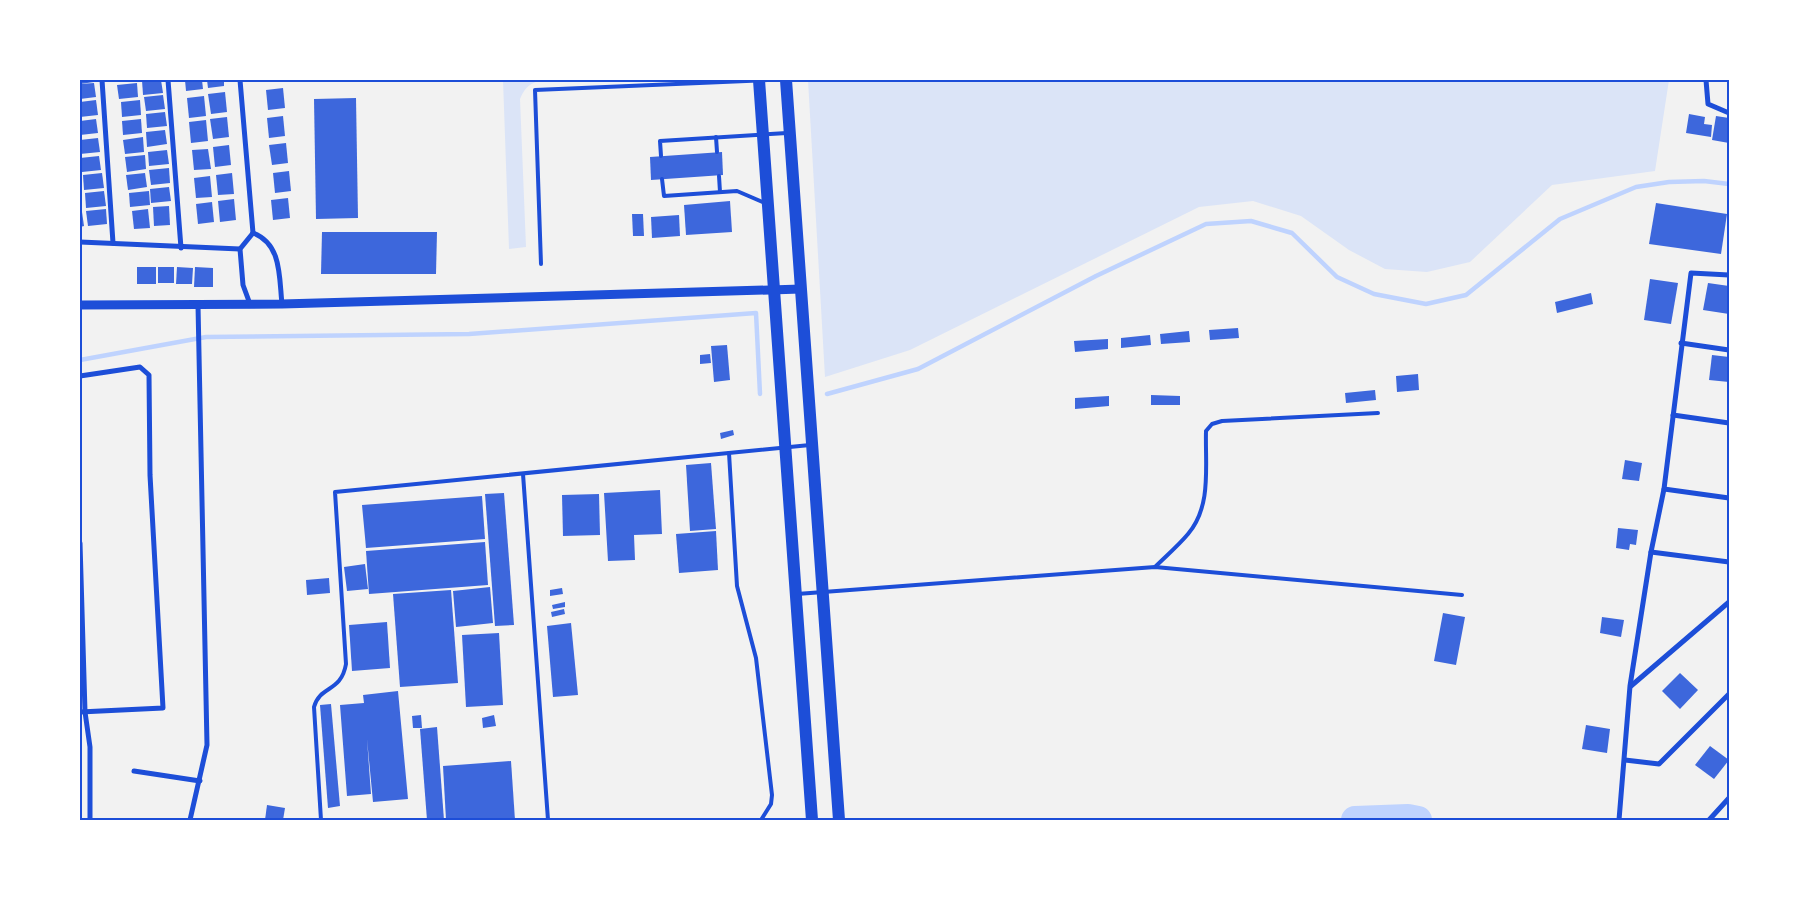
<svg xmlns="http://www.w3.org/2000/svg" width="1809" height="900" viewBox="0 0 1809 900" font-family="Merriweather,serif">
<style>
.green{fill:#dbe4f7}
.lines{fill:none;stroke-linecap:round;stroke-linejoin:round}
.stream{stroke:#bfd3fe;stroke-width:4.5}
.river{stroke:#bfd3fe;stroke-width:28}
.building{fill:#3d67dc}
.service{stroke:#1d4ed8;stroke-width:4}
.minor{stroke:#1d4ed8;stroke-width:5}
.tertiary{stroke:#1d4ed8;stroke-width:9}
.primary{stroke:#1d4ed8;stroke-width:12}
.neatline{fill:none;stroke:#1d4ed8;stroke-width:2}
</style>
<rect width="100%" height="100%" fill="#f2f2f2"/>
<g class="green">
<path d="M503,80H566C545,81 529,76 520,99L526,247L509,249Z"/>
<polygon points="808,80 1669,80 1655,171 1552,185 1470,262 1427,272 1385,269 1349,250 1301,216 1253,201 1199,207 910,350 825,377"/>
</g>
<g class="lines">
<g class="stream">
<polyline points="80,360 206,337 469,334 756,313 760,394"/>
<polyline points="827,394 918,369 1096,276 1206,224 1251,221 1292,233 1337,277 1374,294 1426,304 1466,295 1560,219 1636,187 1669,182 1704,181 1729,184"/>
</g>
<polyline class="river" points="1355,820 1408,818 1418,820"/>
</g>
<g class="building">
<polygon points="80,80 94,80 94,82 80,84"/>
<polygon points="142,80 161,80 163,93 143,95"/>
<polygon points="185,80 202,80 203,89 186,91"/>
<polygon points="207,80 224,80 224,86 208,88"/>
<polygon points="94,83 96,97 80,99 80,84"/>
<polygon points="137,83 138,97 119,99 117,85"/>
<polygon points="283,88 285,108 268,110 266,90"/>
<polygon points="225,92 227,112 211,114 208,94"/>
<polygon points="163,95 165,109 146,111 144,97"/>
<polygon points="204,96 206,116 189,118 187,98"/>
<polygon points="356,98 358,218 316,219 314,99"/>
<polygon points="96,100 98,115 80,117 80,102"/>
<polygon points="140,100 141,115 122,117 121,102"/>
<polygon points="165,112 167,126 147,128 146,114"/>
<polygon points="1689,114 1705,117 1704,124 1712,125 1711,137 1686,133"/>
<polygon points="283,116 285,136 269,138 267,118"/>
<polygon points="1716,116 1729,118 1729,143 1712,140"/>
<polygon points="227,117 229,137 213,139 210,119"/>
<polygon points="96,119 98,133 80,135 80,121"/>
<polygon points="141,119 142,133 123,135 122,121"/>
<polygon points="206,120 208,141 191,143 189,122"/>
<polygon points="165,130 167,144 147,147 146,132"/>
<polygon points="143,137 144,152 125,154 123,140"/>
<polygon points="98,138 100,152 80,154 80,140"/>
<polygon points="286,143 288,163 272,165 269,145"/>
<polygon points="229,145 231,165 215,167 213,147"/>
<polygon points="208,149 211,169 194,170 192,150"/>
<polygon points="167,150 169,164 149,166 148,152"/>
<polygon points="722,152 723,175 651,180 650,157"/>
<polygon points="145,155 146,169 127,172 125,157"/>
<polygon points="99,156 101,170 82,172 80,158"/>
<polygon points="169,168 170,183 151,185 149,170"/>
<polygon points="289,171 291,191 275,193 273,173"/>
<polygon points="102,173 104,188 84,190 83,175"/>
<polygon points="145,173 147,187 128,190 126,175"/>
<polygon points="232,173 234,194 218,195 216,175"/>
<polygon points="210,176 212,197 196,198 194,178"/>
<polygon points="169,187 171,201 151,203 150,189"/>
<polygon points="104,191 106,206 86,208 85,193"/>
<polygon points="149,191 150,205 130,207 129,193"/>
<polygon points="288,198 290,218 273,220 271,200"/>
<polygon points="234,199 236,220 220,222 218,201"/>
<polygon points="730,201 732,232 686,235 684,205"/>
<polygon points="212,202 214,222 198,224 196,204"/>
<polygon points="1656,203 1727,214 1721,254 1649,244"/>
<polygon points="169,206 170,225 154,226 153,207"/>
<polygon points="106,209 107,224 88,226 86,211"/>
<polygon points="148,209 150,228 134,229 132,211"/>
<polygon points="80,212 82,212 84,226 80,227"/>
<polygon points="632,214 643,214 644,236 633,236"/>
<polygon points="679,215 680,236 652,238 651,217"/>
<polygon points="322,232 437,232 436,274 321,274"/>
<rect x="137" y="267" width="19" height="17"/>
<rect x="158" y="267" width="16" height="16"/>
<polygon points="177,267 193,268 192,284 176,284"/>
<polygon points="195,267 213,268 213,287 194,287"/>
<polygon points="1650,279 1678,283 1671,324 1644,320"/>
<polygon points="1708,283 1729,286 1729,314 1703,310"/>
<polygon points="1591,293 1593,304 1557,313 1555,302"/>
<polygon points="1238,328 1239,338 1210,340 1209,330"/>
<polygon points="1189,331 1190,342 1161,344 1160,334"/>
<polygon points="1150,335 1151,345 1121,348 1121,338"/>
<polygon points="1108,339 1108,349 1075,352 1074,341"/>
<polygon points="727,345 730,380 714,382 711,346"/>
<polygon points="710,354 711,363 700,364 700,355"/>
<polygon points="1712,355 1729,357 1729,382 1709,380"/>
<polygon points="1418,374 1419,390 1397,392 1396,376"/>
<polygon points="1375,390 1376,400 1346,403 1345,393"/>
<polygon points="1151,395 1180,396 1180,405 1151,405"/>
<polygon points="1109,396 1109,406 1075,409 1075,398"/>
<polygon points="733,430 734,435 721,439 720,433"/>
<polygon points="1625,460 1642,463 1639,481 1622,479"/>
<polygon points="711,463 716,529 690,531 686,465"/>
<polygon points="660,490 662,534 634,535 635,560 608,561 604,493"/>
<polygon points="504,493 514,625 495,626 485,494"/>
<polygon points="599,494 600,535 563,536 562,495"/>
<polygon points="482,496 485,539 366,548 362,505"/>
<polygon points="1618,528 1638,530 1636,545 1630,544 1629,550 1616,548"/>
<polygon points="716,531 718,570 679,573 676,534"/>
<polygon points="485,542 488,585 369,594 366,551"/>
<polygon points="365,564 368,589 347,591 344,567"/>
<polygon points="329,578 330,593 307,595 306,580"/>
<polygon points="490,587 493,623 456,627 453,591"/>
<polygon points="562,588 563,594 550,596 550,590"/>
<polygon points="451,590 458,683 400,687 393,594"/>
<polygon points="565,602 565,607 553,609 552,605"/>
<polygon points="564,609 565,614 552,617 551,612"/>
<polygon points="1443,613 1465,617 1456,665 1434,661"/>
<polygon points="1602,617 1624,620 1621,637 1600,633"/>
<polygon points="387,622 390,668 352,671 349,625"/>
<polygon points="571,623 578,695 553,697 547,626"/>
<polygon points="499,633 503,705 466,707 462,635"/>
<polygon points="1680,673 1698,690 1680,709 1662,691"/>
<polygon points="398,691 408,799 373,802 367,739 371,794 347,796 340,705 364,703 363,695"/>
<polygon points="331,704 340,806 328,808 320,705"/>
<polygon points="421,715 422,728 413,728 412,716"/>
<polygon points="494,715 496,726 483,728 482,718"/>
<polygon points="1586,725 1610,729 1607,753 1582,749"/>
<polygon points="437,727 444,820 427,820 420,729"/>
<polygon points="1710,746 1729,760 1714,779 1695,765"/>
<polygon points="511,761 515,820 446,820 443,766"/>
<polygon points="267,805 285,808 283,820 265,820"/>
</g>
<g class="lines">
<g class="service">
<polyline points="716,137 717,152"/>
<polyline points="661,156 660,141 787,133"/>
<polyline points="719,176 720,192"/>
<polyline points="662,179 664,196 737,191 765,203"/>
<polyline points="541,264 535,90 768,80"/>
<polyline points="729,453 737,586 756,658 772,795 771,804 761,820"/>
<polyline points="523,474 548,820"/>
<path d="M1155,567C1166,556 1178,546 1188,534C1212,506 1205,466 1206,431L1212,424L1222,421L1378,413"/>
<polyline points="797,594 1155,567 1462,595"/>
<path d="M321,820L314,707C320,685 341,693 346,664L335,492L810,445"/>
</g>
<g class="minor">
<polyline points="102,80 113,243"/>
<polyline points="168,80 181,248"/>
<polyline points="240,80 253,233"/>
<polyline points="1706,80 1708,104 1729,113"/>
<path d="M253,233C282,244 279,277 282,304"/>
<polyline points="80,242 240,249"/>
<polyline points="250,304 243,285 240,249 253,233"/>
<polyline points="1681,343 1729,350"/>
<polyline points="80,376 140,367 149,375 150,475 163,708 80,712"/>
<polyline points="1673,415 1729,423"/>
<polyline points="1664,489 1729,498"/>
<polyline points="80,543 85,712 90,747 90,820"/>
<polyline points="1651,552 1729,562"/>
<polyline points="1631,686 1729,602"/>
<polyline points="1625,760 1659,764 1729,694"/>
<polyline points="134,771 200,781"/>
<polyline points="190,820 207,745 198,305"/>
<polyline points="1619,820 1630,686 1651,552 1664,489 1691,273 1729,275"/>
<polyline points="1709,820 1729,798"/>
</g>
<polyline class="tertiary" points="80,305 282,304 801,289"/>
<g class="primary">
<polyline points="759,80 812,820"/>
<polyline points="786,80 839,820"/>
</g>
</g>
<rect width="1809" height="900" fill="none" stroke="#ffffff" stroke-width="162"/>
<rect x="81" y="81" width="1647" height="738" class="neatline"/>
</svg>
